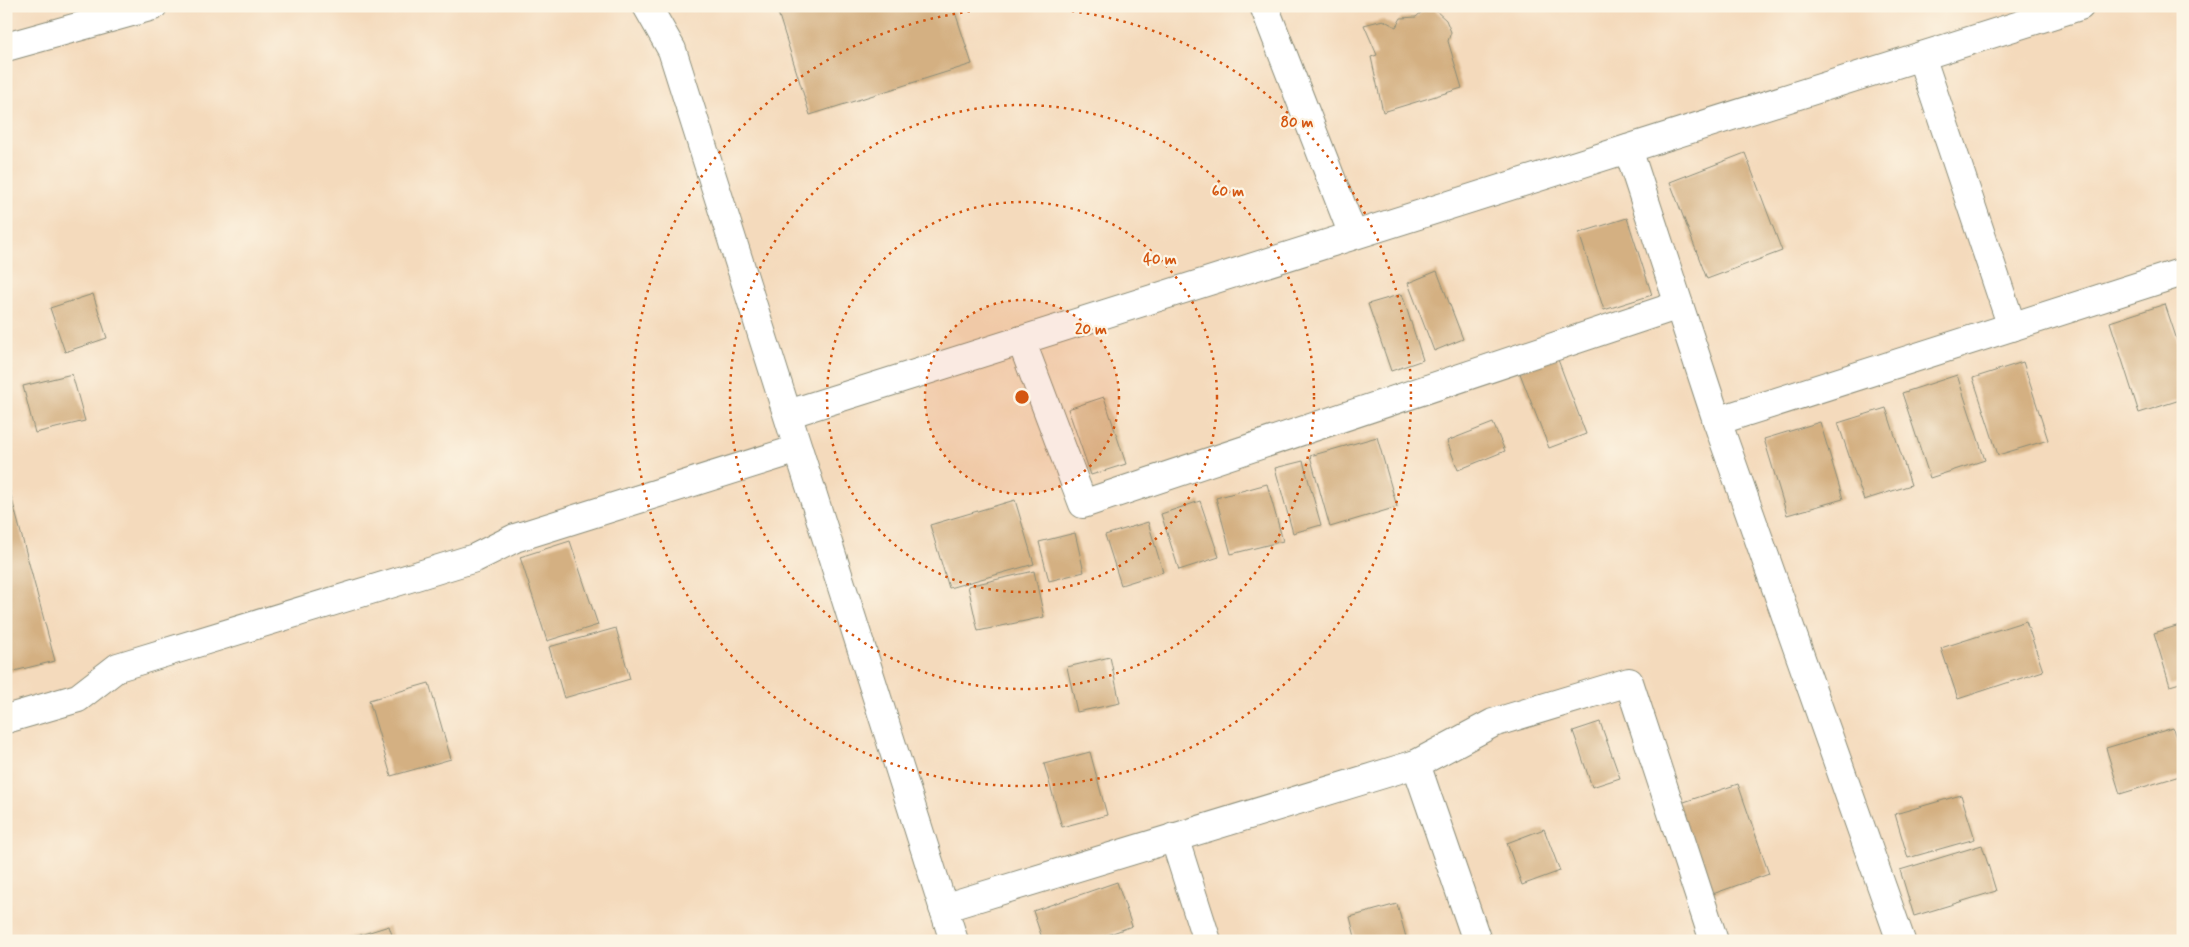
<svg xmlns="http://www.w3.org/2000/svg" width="2189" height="947" viewBox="0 0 2189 947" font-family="Mynerve,sans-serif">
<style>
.building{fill:#d4b082}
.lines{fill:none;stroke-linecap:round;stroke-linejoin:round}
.minor-casing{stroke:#8a8c78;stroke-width:30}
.minor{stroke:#fff;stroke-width:28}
.ring{fill:none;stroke:#d45610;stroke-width:2.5;stroke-dasharray:2.5 5}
.centre{fill:#d45610;stroke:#fcf5e5;stroke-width:2.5}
.ring-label{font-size:15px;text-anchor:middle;font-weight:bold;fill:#d45610;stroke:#fcf5e5;stroke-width:4.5;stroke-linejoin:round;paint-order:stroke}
</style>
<rect width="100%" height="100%" fill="#fcf5e5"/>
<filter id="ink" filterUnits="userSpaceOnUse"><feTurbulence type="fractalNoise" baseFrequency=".02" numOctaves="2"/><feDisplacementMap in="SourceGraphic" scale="10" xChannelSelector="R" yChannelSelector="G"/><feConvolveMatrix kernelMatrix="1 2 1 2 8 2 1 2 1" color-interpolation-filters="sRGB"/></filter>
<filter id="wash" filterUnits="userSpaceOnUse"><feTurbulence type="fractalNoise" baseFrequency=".0096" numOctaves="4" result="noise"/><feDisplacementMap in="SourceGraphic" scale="20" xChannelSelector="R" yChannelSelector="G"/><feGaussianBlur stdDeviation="1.12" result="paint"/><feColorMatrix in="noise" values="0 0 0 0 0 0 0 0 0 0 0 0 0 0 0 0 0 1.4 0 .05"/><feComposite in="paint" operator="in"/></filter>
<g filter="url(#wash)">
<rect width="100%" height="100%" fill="#f4dabc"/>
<g id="blocks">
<g class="building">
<polygon points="776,6 953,6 972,64 810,115"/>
<polygon points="1424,10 1435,10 1446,20 1451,32 1448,41 1462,88 1383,112 1371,57 1377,55 1364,25 1383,20 1396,27 1401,18 1416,17"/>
<polygon points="1745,153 1782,251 1707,279 1670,182"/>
<polygon points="1627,218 1652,295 1604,310 1579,233"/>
<polygon points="1437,271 1463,339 1434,351 1408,283"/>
<polygon points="93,294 107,338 65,352 50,308"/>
<polygon points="1402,294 1423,360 1391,371 1368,304"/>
<polygon points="2165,304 2183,358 2183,399 2139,413 2110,322"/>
<polygon points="1557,357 1586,434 1549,448 1519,371"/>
<polygon points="2023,362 2048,440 1998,455 1973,378"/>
<polygon points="72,374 85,421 35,433 23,386"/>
<polygon points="1957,375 1985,460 1930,478 1902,393"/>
<polygon points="1104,397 1126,464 1091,475 1068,409"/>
<polygon points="1886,408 1911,485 1864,500 1838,423"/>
<polygon points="1820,422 1843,499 1787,515 1764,439"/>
<polygon points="1493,423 1505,451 1458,470 1447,441"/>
<polygon points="1377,437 1397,507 1330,527 1310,456"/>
<polygon points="1303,461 1321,525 1293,533 1275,468"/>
<polygon points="6,477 55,661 6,673"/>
<polygon points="1267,484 1283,541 1231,554 1216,498"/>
<polygon points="1015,500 1034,564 949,588 930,525"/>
<polygon points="1200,501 1219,557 1179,570 1161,514"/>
<polygon points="1148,522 1163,572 1121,585 1105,535"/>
<polygon points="1075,533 1084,572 1049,581 1039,542"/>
<polygon points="570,541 598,625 547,641 520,557"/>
<polygon points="1034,571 1044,617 978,631 968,586"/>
<polygon points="2026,621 2043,671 1958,699 1941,648"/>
<polygon points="2183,624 2183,682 2170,686 2154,633"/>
<polygon points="616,628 630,679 564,698 549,647"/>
<polygon points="1110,657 1120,703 1077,712 1067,667"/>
<polygon points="429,683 451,759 391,776 369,700"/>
<polygon points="1600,722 1620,778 1592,787 1573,731"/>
<polygon points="2173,728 2183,761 2183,775 2120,794 2106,748"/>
<polygon points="1090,752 1107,815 1062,827 1044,764"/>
<polygon points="1738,784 1769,874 1707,896 1675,805"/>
<polygon points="1961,795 1975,839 1908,858 1895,814"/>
<polygon points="1544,829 1560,871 1522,885 1507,843"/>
<polygon points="1982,845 1996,891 1914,916 1900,870"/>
<polygon points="1117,882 1132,926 1091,941 1043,941 1033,911"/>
<polygon points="1397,904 1407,941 1356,941 1350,917"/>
<polygon points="389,926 394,941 344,941 344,940"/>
</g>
</g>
</g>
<g filter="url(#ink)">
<use href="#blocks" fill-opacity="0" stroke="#8a8c78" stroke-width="1"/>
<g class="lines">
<defs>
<g id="minor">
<polyline points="647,6 672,50 954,941"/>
<polyline points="1264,6 1353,235"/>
<polyline points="6,47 153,6"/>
<polyline points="1921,56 2012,327"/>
<polyline points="1628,149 1717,421 1901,941"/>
<polyline points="1021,340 1083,504 1679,305"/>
<polyline points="788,414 2080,6"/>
<polyline points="1717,421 2183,272"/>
<polyline points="6,719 78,698 118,667 475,558 515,538 798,449"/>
<polyline points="1416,764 1477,941"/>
<polyline points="1174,837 1207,941"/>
<polyline points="943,908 1416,764 1493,723 1629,682 1714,941"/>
</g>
</defs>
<use href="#minor" class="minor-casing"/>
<use href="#minor" class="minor"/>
</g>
</g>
<circle cx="1022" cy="397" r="97" fill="#d45610" fill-opacity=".12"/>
<g class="ring">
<circle cx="1022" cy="397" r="97"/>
<circle cx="1022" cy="397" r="195"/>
<circle cx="1022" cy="397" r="292"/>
<circle cx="1022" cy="397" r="389"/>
</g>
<circle cx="1022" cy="397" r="8" class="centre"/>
<g class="ring-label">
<text x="1297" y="127">80 m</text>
<text x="1228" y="196">60 m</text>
<text x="1160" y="264">40 m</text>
<text x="1091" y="334">20 m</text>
</g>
<rect width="2189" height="947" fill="none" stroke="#fcf5e5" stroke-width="25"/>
</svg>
